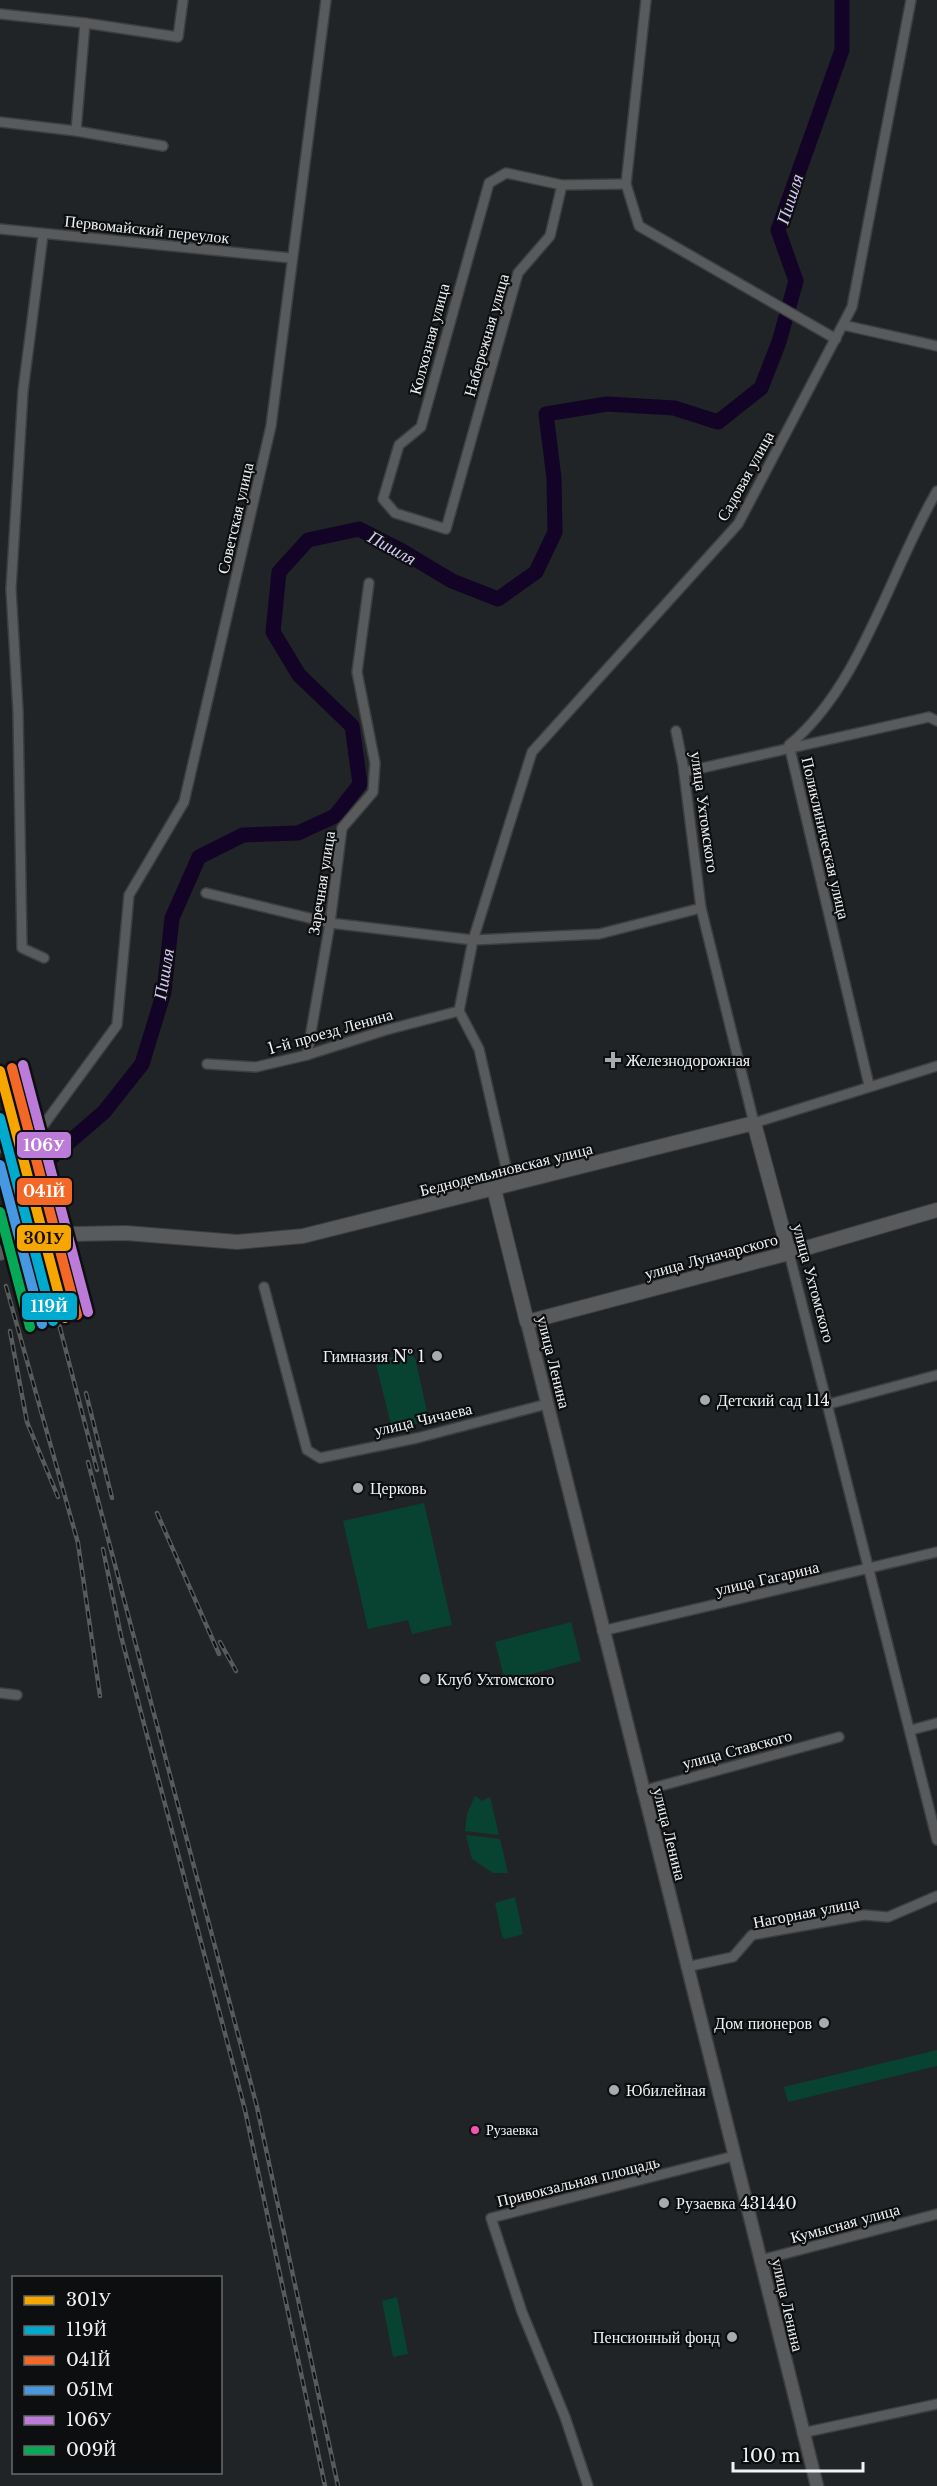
<svg xmlns="http://www.w3.org/2000/svg" width="937" height="2486" viewBox="0 0 937 2486" font-family="'Libre Baskerville',serif">
<style>
.green{fill:#084230}
.lines{fill:none;stroke-linecap:round;stroke-linejoin:round}
.river{stroke:#130327;stroke-width:15}
.minor-casing{stroke:#3c3f41;stroke-width:12}
.tertiary-casing{stroke:#3c3f41;stroke-width:15}
.secondary-casing{stroke:#3c3f41;stroke-width:16}
.minor{stroke:#585a5c;stroke-width:9}
.tertiary{stroke:#585a5c;stroke-width:12}
.secondary{stroke:#585a5c;stroke-width:14}
.rail-casing{stroke:#585b5c;stroke-width:4.5}
.rail{stroke:#0c0e0f;stroke-width:2;stroke-dasharray:7;stroke-linecap:butt}
.secondary-bridge-casing{stroke:#3c3f41;stroke-width:16;stroke-linecap:butt}
.secondary-bridge{stroke:#585a5c;stroke-width:14}
.rail-1-casing{stroke:#0c0e0f;stroke-width:15}
.rail-2-casing{stroke:#0c0e0f;stroke-width:15}
.rail-3-casing{stroke:#0c0e0f;stroke-width:15}
.rail-4-casing{stroke:#0c0e0f;stroke-width:15}
.rail-5-casing{stroke:#0c0e0f;stroke-width:15}
.rail-6-casing{stroke:#0c0e0f;stroke-width:15}
.rail-1{stroke:#f7a600;stroke-width:10}
.rail-2{stroke:#00a9ce;stroke-width:10}
.rail-3{stroke:#f36827;stroke-width:10}
.rail-4{stroke:#4699e1;stroke-width:10}
.rail-5{stroke:#bd7bd9;stroke-width:10}
.rail-6{stroke:#06aa56;stroke-width:10}
.poi-dot{fill:#a8abad;stroke:#0c0e0f;stroke-width:2}
.bus-dot{fill:#f653ac;stroke:#0c0e0f;stroke-width:2}
.labels{text-anchor:middle;dominant-baseline:central;stroke-width:4.5;stroke-linejoin:round;paint-order:stroke}
.bus-label{font-size:14px;fill:#f0f3f5;stroke:#0c0e0f;text-anchor:start}
.street-label{font-size:16px;fill:#f0f3f5;stroke:#0c0e0f}
.poi-label{font-size:16px;fill:#f0f3f5;stroke:#0c0e0f;text-anchor:start}
.water-label{font-size:18px;font-style:italic;fill:#d8c6fd;stroke:#0c0e0f}
.line-badge{stroke:#0c0e0f;stroke-width:2}
.badge-label{font-size:16px;text-anchor:middle;font-weight:bold;fill:#fff}
.pale-badge-label{font-size:16px;text-anchor:middle;font-weight:bold;fill:#111}
</style>
<rect width="100%" height="100%" fill="#212426"/>
<g class="green">
<polygon points="408,1353 415,1358 429,1420 396,1430 391,1425 376,1364 380,1360"/>
<polygon points="424,1503 452,1625 412,1634 408,1620 368,1629 343,1521"/>
<polygon points="571,1622 581,1661 505,1681 495,1642"/>
<polygon points="475,1796 482,1801 490,1797 499,1835 465,1831 467,1814"/>
<polygon points="466,1835 500,1839 508,1873 493,1873 472,1859"/>
<polygon points="515,1897 523,1934 505,1939 502,1936 495,1903"/>
<polygon points="937,2050 937,2066 788,2102 784,2087"/>
<polygon points="397,2297 408,2354 393,2357 382,2301"/>
</g>
<g class="lines">
<polyline class="river" points="0,1180 46,1162 104,1112 142,1064 164,992 172,918 199,857 243,835 298,833 335,816 360,784 352,726 299,675 273,632 279,572 308,540 359,529 402,551 452,581 498,599 536,572 555,532 554,478 546,414 607,404 674,408 718,422 761,388 779,342 796,281 778,230 842,50 842,0"/>
<defs>
<g id="minor">
<polyline points="646,0 626,184 639,226 836,339"/>
<polyline points="0,14 85,23"/>
<polyline points="0,122 76,131 85,23 178,37 183,0"/>
<polyline points="76,131 163,146"/>
<polyline points="562,185 506,173 489,183 421,427 399,445 383,499 395,513 446,529 518,273 550,236 562,185 626,184"/>
<polyline points="0,229 291,258"/>
<polyline points="43,235 23,391 11,589 18,711 22,948 44,958"/>
<polyline points="843,325 937,346"/>
<polyline points="676,731 683,765 701,908 754,1123 937,1066"/>
<polyline points="684,772 929,717 937,721"/>
<polyline points="206,893 330,923 473,940 599,934 701,908"/>
<polyline points="307,1055 330,923 342,828 373,792 375,763 357,672 369,583"/>
<polyline points="207,1064 256,1067 307,1055 386,1030 459,1011"/>
<path d="M869,1085L789,745C861,686 890,571 937,491"/>
<polyline points="0,1148 34,1138 117,1025 129,895 184,802 271,426 326,0"/>
<polyline points="510,1185 479,1049 459,1011 473,940 532,752 738,524 852,307 911,0"/>
<polyline points="789,1253 937,1840"/>
<polyline points="264,1287 307,1450 320,1458 417,1438 547,1404"/>
<polyline points="829,1404 937,1375"/>
<polyline points="602,1631 937,1552"/>
<polyline points="0,1693 17,1695"/>
<polyline points="911,1730 937,1723"/>
<polyline points="642,1791 839,1737"/>
<polyline points="686,1967 733,1957 752,1935 864,1915 888,1917 937,1896"/>
<polyline points="761,2260 937,2214"/>
<polyline points="802,2433 937,2404"/>
<polyline points="588,2486 565,2417 522,2312 491,2218 734,2156"/>
</g>
<polyline id="tertiary" points="527,1322 817,2486"/>
<g id="secondary">
<polyline points="494,1189 527,1322 789,1253 937,1210"/>
<polyline points="73,1234 126,1233 237,1242 303,1236 754,1123 789,1253"/>
<polyline points="0,1253 13,1249"/>
</g>
</defs>
<use href="#minor" class="minor-casing"/>
<use href="#tertiary" class="tertiary-casing"/>
<use href="#secondary" class="secondary-casing"/>
<use href="#minor" class="minor"/>
<use href="#tertiary" class="tertiary"/>
<use href="#secondary" class="secondary"/>
<defs>
<g id="rail">
<polyline points="28,1205 97,1470"/>
<polyline points="6,1286 78,1543 100,1696"/>
<polyline points="10,1331 27,1422 58,1497"/>
<polyline points="86,1393 112,1498"/>
<polyline points="88,1462 257,2107 338,2486"/>
<polyline points="157,1513 219,1654"/>
<polyline points="103,1549 121,1636 245,2110 325,2486"/>
<polyline points="220,1642 236,1671"/>
</g>
</defs>
<use href="#rail" class="rail-casing"/>
<use href="#rail" class="rail"/>
<defs>
<polyline id="secondary-bridge" points="13,1249 73,1234"/>
</defs>
<use href="#secondary-bridge" class="secondary-bridge-casing"/>
<use href="#secondary-bridge" class="secondary-bridge"/>
<defs>
<polyline id="rail-1" points="0,1071 65,1318"/>
<polyline id="rail-2" points="0,1118 53,1321"/>
<polyline id="rail-3" points="12,1068 77,1315"/>
<polyline id="rail-4" points="0,1165 42,1324"/>
<polyline id="rail-5" points="23,1065 88,1312"/>
<polyline id="rail-6" points="0,1212 30,1327"/>
</defs>
<use href="#rail-1" class="rail-1-casing"/>
<use href="#rail-2" class="rail-2-casing"/>
<use href="#rail-3" class="rail-3-casing"/>
<use href="#rail-4" class="rail-4-casing"/>
<use href="#rail-5" class="rail-5-casing"/>
<use href="#rail-6" class="rail-6-casing"/>
<use href="#rail-1" class="rail-1"/>
<use href="#rail-2" class="rail-2"/>
<use href="#rail-3" class="rail-3"/>
<use href="#rail-4" class="rail-4"/>
<use href="#rail-5" class="rail-5"/>
<use href="#rail-6" class="rail-6"/>
</g>
<g class="poi-dot">
<path d="M610 1051h6v6h6v6h-6v6h-6v-6h-6v-6h6z"/>
<circle cx="437" cy="1356" r="6"/>
<circle cx="705" cy="1400" r="6"/>
<circle cx="358" cy="1488" r="6"/>
<circle cx="425" cy="1679" r="6"/>
<circle cx="824" cy="2023" r="6"/>
<circle cx="614" cy="2090" r="6"/>
<circle cx="664" cy="2203" r="6"/>
<circle cx="732" cy="2337" r="6"/>
</g>
<circle class="bus-dot" cx="475" cy="2130" r="5"/>
<g class="labels">
<g class="bus-label">
<text x="486" y="2130">Рузаевка</text>
</g>
<g class="street-label">
<text transform="translate(147 229) rotate(6)">Первомайский переулок</text>
<text transform="translate(486 335) rotate(-74)">Набережная улица</text>
<text transform="translate(429 339) rotate(-75)">Колхозная улица</text>
<text transform="translate(745 476) rotate(-61)">Садовая улица</text>
<text transform="translate(235 518) rotate(-77)">Советская улица</text>
<text transform="translate(705 812) rotate(82)">улица Ухтомского</text>
<text transform="translate(826 838) rotate(77)">Поликлиническая улица</text>
<text transform="translate(321 883) rotate(-81)">Заречная улица</text>
<text transform="translate(330 1031) rotate(-16)">1-й проезд Ленина</text>
<text transform="translate(506 1169) rotate(-14)">Беднодемьяновская улица</text>
<text transform="translate(711 1256) rotate(-15)">улица Луначарского</text>
<text transform="translate(814 1283) rotate(75)">улица Ухтомского</text>
<text transform="translate(554 1362) rotate(76)">улица Ленина</text>
<text transform="translate(423 1419) rotate(-13)">улица Чичаева</text>
<text transform="translate(767 1578) rotate(-13)">улица Гагарина</text>
<text transform="translate(737 1749) rotate(-15)">улица Ставского</text>
<text transform="translate(670 1834) rotate(76)">улица Ленина</text>
<text transform="translate(806 1912) rotate(-11)">Нагорная улица</text>
<text transform="translate(578 2181) rotate(-14)">Привокзальная площадь</text>
<text transform="translate(845 2223) rotate(-15)">Кумысная улица</text>
<text transform="translate(788 2305) rotate(77)">улица Ленина</text>
</g>
<g class="poi-label">
<text x="626" y="1060">Железнодорожная</text>
<text x="425" y="1356" text-anchor="end">Гимназия № 1</text>
<text x="717" y="1400">Детский сад 114</text>
<text x="370" y="1488">Церковь</text>
<text x="437" y="1679">Клуб Ухтомского</text>
<text x="812" y="2023" text-anchor="end">Дом пионеров</text>
<text x="626" y="2090">Юбилейная</text>
<text x="676" y="2203">Рузаевка 431440</text>
<text x="720" y="2337" text-anchor="end">Пенсионный фонд</text>
</g>
<g class="water-label">
<text transform="translate(790 199) rotate(-72)">Пишля</text>
<text transform="translate(392 548) rotate(29)">Пишля</text>
<text transform="translate(164 974) rotate(-81)">Пишля</text>
</g>
</g>
<g class="line-badge">
<rect x="16" y="1131" width="56" height="28" rx="6" fill="#bd7bd9"/>
<rect x="16" y="1177" width="57" height="29" rx="6" fill="#f36827"/>
<rect x="16" y="1224" width="56" height="28" rx="6" fill="#f7a600"/>
<rect x="21" y="1292" width="57" height="29" rx="6" fill="#00a9ce"/>
</g>
<g class="badge-label">
<text x="44" y="1151">106У</text>
<text x="44" y="1197">041Й</text>
<text x="49" y="1312">119Й</text>
</g>
<g class="pale-badge-label">
<text x="44" y="1244">301У</text>
</g>
<rect x="12" y="2276" width="210" height="198" fill="#0c0e0f" stroke="#676a6b" stroke-width="1.5"/>
<rect x="24" y="2296" width="30" height="9" fill="#f7a600" stroke="#676a6b" stroke-width="1.5"/>
<text x="66" y="2306" font-size="18" fill="#f0f3f5">301У</text>
<rect x="24" y="2326" width="30" height="9" fill="#00a9ce" stroke="#676a6b" stroke-width="1.5"/>
<text x="66" y="2336" font-size="18" fill="#f0f3f5">119Й</text>
<rect x="24" y="2356" width="30" height="9" fill="#f36827" stroke="#676a6b" stroke-width="1.5"/>
<text x="66" y="2366" font-size="18" fill="#f0f3f5">041Й</text>
<rect x="24" y="2386" width="30" height="9" fill="#4699e1" stroke="#676a6b" stroke-width="1.5"/>
<text x="66" y="2396" font-size="18" fill="#f0f3f5">051М</text>
<rect x="24" y="2416" width="30" height="9" fill="#bd7bd9" stroke="#676a6b" stroke-width="1.5"/>
<text x="66" y="2426" font-size="18" fill="#f0f3f5">106У</text>
<rect x="24" y="2446" width="30" height="9" fill="#06aa56" stroke="#676a6b" stroke-width="1.5"/>
<text x="66" y="2456" font-size="18" fill="#f0f3f5">009Й</text>
<path d="M733 2462v9h130v-9" fill="none" stroke="#f0f3f5" stroke-width="3"/>
<text x="742" y="2462" font-size="18" fill="#f0f3f5" stroke="#0c0e0f" stroke-width="4.5" paint-order="stroke">100 m</text>
</svg>
